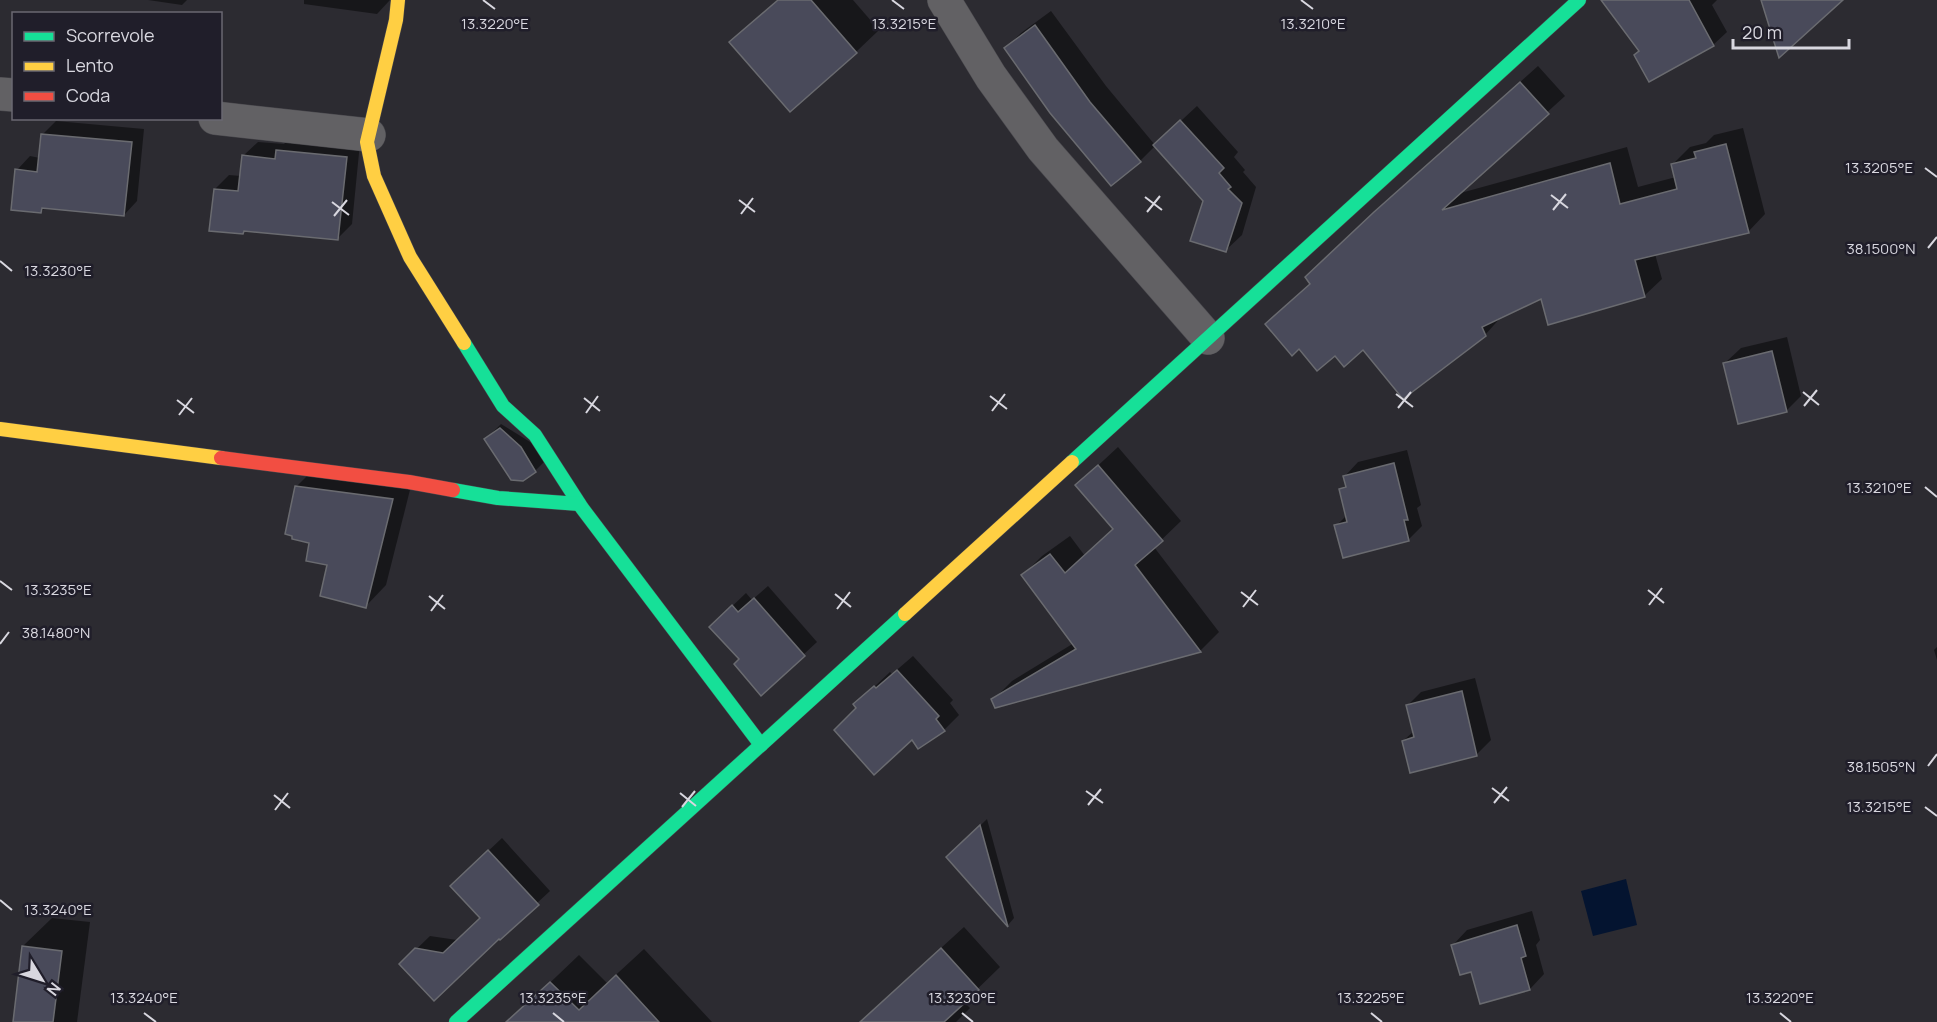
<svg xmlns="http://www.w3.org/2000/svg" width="1937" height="1022" viewBox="0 0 1937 1022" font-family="Manrope,sans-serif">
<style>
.water{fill:#041430}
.shadow{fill:#0007}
.building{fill:#494a5a;stroke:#6a6b70;stroke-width:1.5}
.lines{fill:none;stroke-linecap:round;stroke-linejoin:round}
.street-casing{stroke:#48474c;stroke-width:34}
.fast-casing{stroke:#48474c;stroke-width:15}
.slow-casing{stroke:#48474c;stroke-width:15}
.jam-casing{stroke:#48474c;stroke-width:15}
.street{stroke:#626164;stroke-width:33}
.fast{stroke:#16e098;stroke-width:14}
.slow{stroke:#ffcf43;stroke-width:14}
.jam{stroke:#f24e42;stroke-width:14}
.ticks{fill:none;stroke:#d8d7df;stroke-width:2}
.ticks-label{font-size:15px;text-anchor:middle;fill:#d8d7df;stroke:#201e2a;stroke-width:5;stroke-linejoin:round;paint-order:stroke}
</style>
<rect width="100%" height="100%" fill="#2c2b31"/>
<polygon class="water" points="1626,879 1637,925 1593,936 1581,891"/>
<g class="shadow">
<polygon points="148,0 187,0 182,5"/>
<polygon points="304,0 390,0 377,14 304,4"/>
<polygon points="777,0 853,0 879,30 856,52 790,110 731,43"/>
<polygon points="1606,0 1717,0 1712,5 1727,32 1713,45 1640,51"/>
<polygon points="1051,11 1106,86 1155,145 1197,106 1238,152 1234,157 1245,170 1243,172 1256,187 1242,235 1226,250 1205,201 1155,146 1140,161 1006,48 1021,33"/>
<polygon points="1538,66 1565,96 1457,194 1627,147 1638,187 1676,177 1672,165 1690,147 1706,143 1714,135 1743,128 1765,214 1748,232 1655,254 1662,279 1644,296 1542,297 1502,316 1485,335 1363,348 1335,353 1299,347 1267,324 1311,283 1325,260 1393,195"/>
<polygon points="56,121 144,129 137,201 124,215 46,207 41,212 17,170 30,156 40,158 43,134"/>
<polygon points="292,136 360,143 352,224 337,239 246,230 243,233 215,189 229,175 241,176 243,156 258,142 284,144"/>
<polygon points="1787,337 1801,396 1786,411 1725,363 1741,348"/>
<polygon points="501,424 551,455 535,471 522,479 486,439"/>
<polygon points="1118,447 1181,521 1154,547 1219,632 1201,650 996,706 993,700 1012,681 1074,643 1023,575 1042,556 1070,536 1085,556 1115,528 1077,485"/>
<polygon points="1407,450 1421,505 1417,508 1422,526 1408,540 1336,526 1347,515 1340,490 1347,484 1345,476 1358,462"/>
<polygon points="317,466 413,478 386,585 366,606 311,542 296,487"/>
<polygon points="768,586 817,642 761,694 741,659 724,614 746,593 752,600"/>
<polygon points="1937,647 1937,660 1934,650"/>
<polygon points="913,656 953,700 950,703 959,715 944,730 912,738 855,705 890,672 892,674"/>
<polygon points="1475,678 1491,740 1477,754 1403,741 1414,731 1407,706 1421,692"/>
<polygon points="987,819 1014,918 1008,925 948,857"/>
<polygon points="502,838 550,891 434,999 401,964 430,936 457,940 481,918 465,873"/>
<polygon points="1532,911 1540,940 1536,945 1544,974 1530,989 1481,1003 1472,970 1453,945 1467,930"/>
<polygon points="52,918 90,922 77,1022 14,1022 23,946"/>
<polygon points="964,927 1000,967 964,1002 970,1008 956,1022 860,1022"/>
<polygon points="644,949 712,1022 515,1022 514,1017 579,955 607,983"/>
</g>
<g class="building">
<polygon points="778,0 811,0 857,53 790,112 729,42"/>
<polygon points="1601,0 1689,0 1714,46 1649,82 1634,55 1639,51"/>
<polygon points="1761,0 1843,0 1779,58"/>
<polygon points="1035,25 1090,102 1141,162 1111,186 1050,113 1004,48"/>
<polygon points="1520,82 1549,114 1442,210 1610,163 1620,204 1677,189 1671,164 1696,158 1694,152 1726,144 1749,233 1635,260 1645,297 1548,325 1541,299 1482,327 1486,336 1403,399 1363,350 1344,367 1335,356 1317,371 1299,349 1292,356 1265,324 1310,284 1305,277 1374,212"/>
<polygon points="1180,120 1224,168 1219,173 1231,187 1228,189 1242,203 1226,252 1190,241 1203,201 1153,145"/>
<polygon points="41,134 132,142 124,216 42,208 41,213 11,210 15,169 37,172"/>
<polygon points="276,150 347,157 338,240 244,231 243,234 209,231 214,189 238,191 242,155 275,159"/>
<polygon points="1772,351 1787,412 1738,424 1723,363"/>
<polygon points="500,428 521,447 536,472 523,481 511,480 484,439"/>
<polygon points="1394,463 1408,520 1404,520 1409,541 1343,558 1334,525 1347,522 1339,489 1346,487 1343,476"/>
<polygon points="1098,465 1163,541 1135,565 1201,652 995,708 991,699 1076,649 1021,575 1050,554 1065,573 1113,529 1075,485"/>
<polygon points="295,486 393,499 366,608 320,596 327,565 306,561 309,543 292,539 292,536 285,534"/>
<polygon points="754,598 805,656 761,696 734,664 739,659 709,627 732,605 738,612"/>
<polygon points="897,670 939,716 936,719 945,731 918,749 912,740 874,775 834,730 856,708 853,704 874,686 876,688"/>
<polygon points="1462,691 1477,756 1410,773 1402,741 1414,737 1406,705"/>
<polygon points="980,825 1008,927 946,857"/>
<polygon points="488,850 539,905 500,940 499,939 434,1001 399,964 415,948 443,953 480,918 450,886"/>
<polygon points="1517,925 1526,956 1521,958 1530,990 1480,1004 1471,972 1460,975 1451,945"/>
<polygon points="22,946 62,951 53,1022 13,1022"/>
<polygon points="941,948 979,990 944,1022 860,1022"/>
<polygon points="616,975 659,1022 506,1022 550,982 579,1010"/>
</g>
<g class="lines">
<defs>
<g id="street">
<polyline points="944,0 991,77 1043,149 1208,338"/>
<polyline points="0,94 14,95"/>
<polyline points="215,118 369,135"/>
</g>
<g id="fast">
<polyline points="464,343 503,406 535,435 582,508 761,745"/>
<polyline points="1072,462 1579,0"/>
<polyline points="453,490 498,498 579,504"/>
<polyline points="456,1022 905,614"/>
</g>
<g id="slow">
<polyline points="398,0 396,20 367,142 374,176 410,257 464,343"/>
<polyline points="0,429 221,458"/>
<polyline points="905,614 1072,462"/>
</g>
<polyline id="jam" points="221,458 409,482 453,490"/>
</defs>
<use href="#street" class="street-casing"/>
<use href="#fast" class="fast-casing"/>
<use href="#slow" class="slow-casing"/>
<use href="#jam" class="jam-casing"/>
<use href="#street" class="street"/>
<use href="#fast" class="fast"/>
<use href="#slow" class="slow"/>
<use href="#jam" class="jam"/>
</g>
<path class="ticks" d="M483,0L495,9M892,0L904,9M1301,0L1313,9M1925,168L1937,177M1551,195L1568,208M1145,197L1162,210M739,200L755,212M332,202L349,215M1553,210L1566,194M1147,212L1160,196M741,214L753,198M334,216L347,200M1928,248L1937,237M0,261L12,271M1803,392L1819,405M1396,394L1413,407M990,396L1007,409M584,398L600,411M177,400L194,413M1804,406L1817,390M1398,408L1411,392M992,411L1005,394M586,413L598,396M179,415L192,398M1925,487L1937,497M0,581L12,590M1648,590L1664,603M1241,592L1258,605M835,594L851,607M429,596L445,609M1649,605L1662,588M1243,607L1256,590M837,609L850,592M431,611L443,595M0,644L9,632M1928,766L1937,754M1492,788L1509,801M1086,791L1103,803M680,793L696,806M274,795L290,808M1494,803L1507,787M1088,805L1101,789M682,807L695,791M1925,807L1937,816M275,810L288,793M0,900L12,910M144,1013L156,1022M553,1013L564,1022M962,1013L973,1022M1371,1013L1382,1022M1780,1013L1791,1022"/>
<g class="ticks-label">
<text x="495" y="29">13.3220°E</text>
<text x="904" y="29">13.3215°E</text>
<text x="1313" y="29">13.3210°E</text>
<text x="1879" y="173">13.3205°E</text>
<text x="1881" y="254">38.1500°N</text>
<text x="58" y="276">13.3230°E</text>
<text x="1879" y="493">13.3210°E</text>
<text x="58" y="595">13.3235°E</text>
<text x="56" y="638">38.1480°N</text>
<text x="1881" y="772">38.1505°N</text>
<text x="1879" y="812">13.3215°E</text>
<text x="58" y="915">13.3240°E</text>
<text x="144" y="1003">13.3240°E</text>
<text x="553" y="1003">13.3235°E</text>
<text x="962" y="1003">13.3230°E</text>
<text x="1371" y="1003">13.3225°E</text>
<text x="1780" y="1003">13.3220°E</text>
</g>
<rect x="12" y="12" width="210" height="108" fill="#201e2a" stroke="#6a6872" stroke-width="1.5"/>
<rect x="24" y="32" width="30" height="9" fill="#16e098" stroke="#6a6872" stroke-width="1.5"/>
<text x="66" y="42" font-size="18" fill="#d8d7df">Scorrevole</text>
<rect x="24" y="62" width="30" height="9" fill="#ffcf43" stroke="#6a6872" stroke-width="1.5"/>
<text x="66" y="72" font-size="18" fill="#d8d7df">Lento</text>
<rect x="24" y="92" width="30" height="9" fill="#f24e42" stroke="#6a6872" stroke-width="1.5"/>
<text x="66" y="102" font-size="18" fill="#d8d7df">Coda</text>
<g transform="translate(42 980) rotate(128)" stroke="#201e2a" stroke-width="4.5" paint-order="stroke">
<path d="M0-4.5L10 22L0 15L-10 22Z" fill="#d8d7df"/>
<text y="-9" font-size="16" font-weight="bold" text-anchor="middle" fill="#d8d7df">N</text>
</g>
<path d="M1733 39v9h116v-9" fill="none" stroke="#d8d7df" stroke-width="3"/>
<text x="1742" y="39" font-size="18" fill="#d8d7df" stroke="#201e2a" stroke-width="4.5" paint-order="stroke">20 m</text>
</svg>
